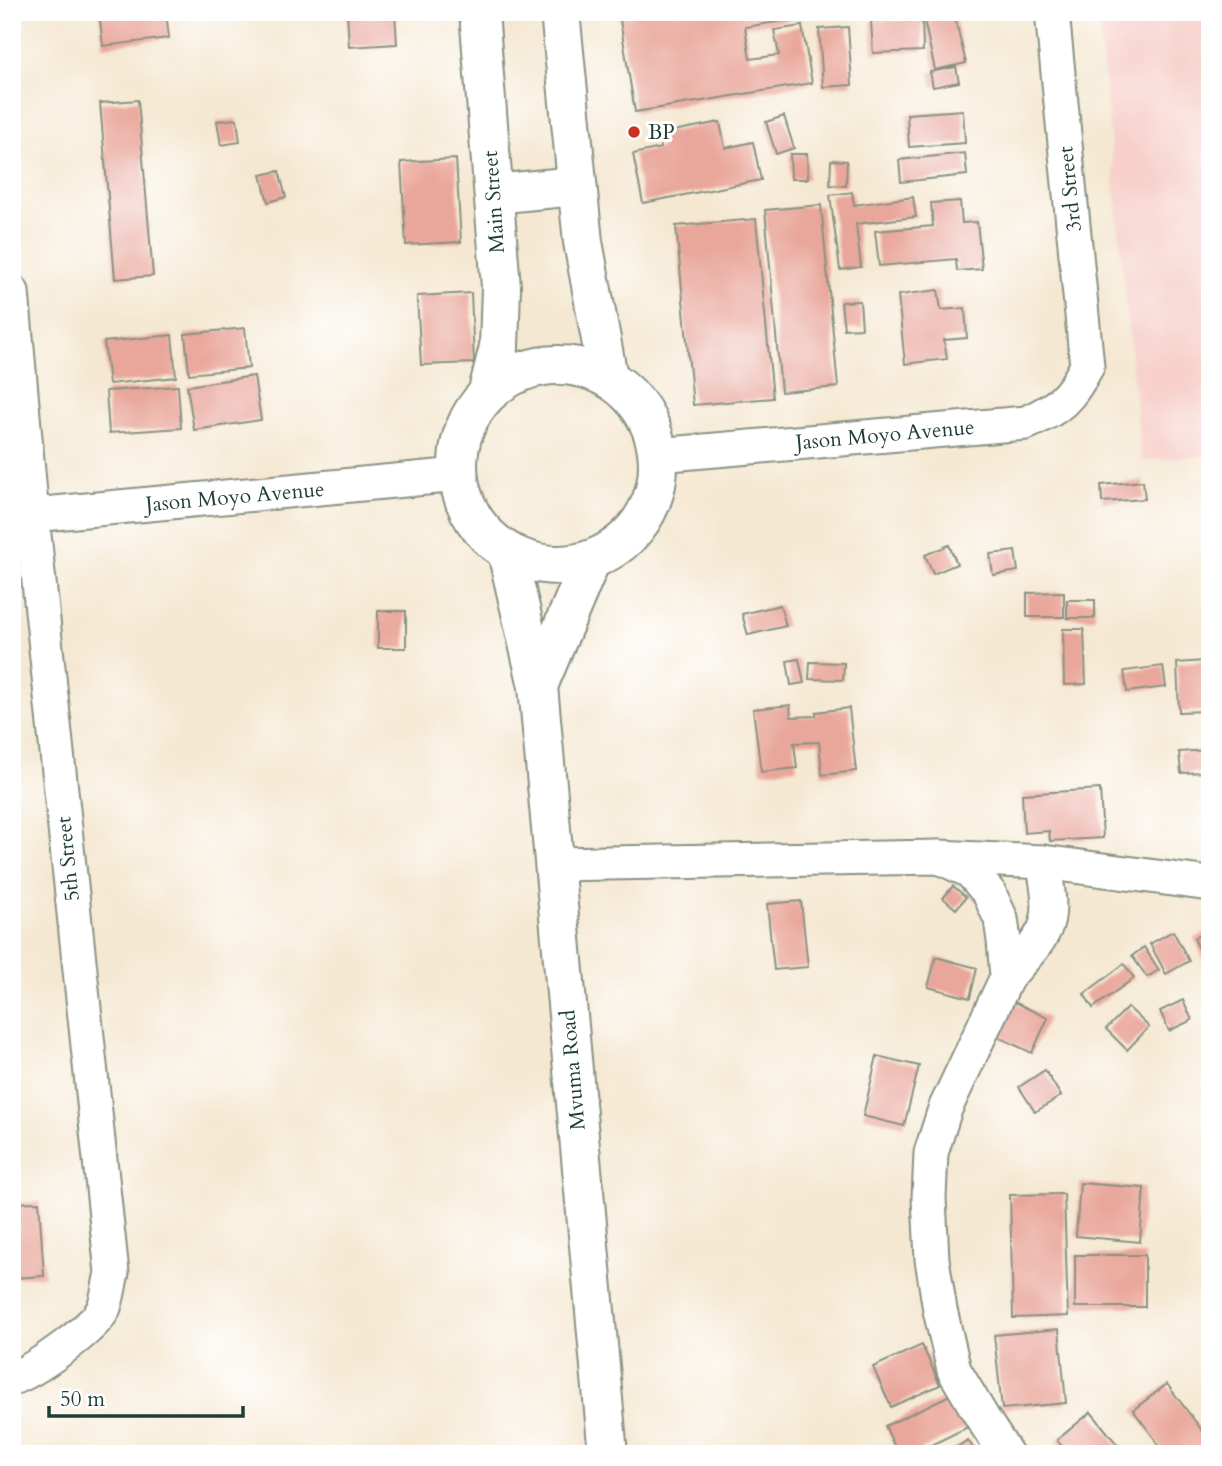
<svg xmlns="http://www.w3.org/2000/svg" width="1222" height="1466" viewBox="0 0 1222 1466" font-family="Cardo,serif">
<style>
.built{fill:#f7d0ca}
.building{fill:#e9a69a}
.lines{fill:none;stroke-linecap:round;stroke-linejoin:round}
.minor-casing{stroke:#8a9283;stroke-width:37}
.highway-casing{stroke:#8a9283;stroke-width:42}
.minor{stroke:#fff;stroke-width:33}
.highway{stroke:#fff;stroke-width:38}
.poi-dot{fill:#c8321e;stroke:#fff;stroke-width:2.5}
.labels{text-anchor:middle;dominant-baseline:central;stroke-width:6;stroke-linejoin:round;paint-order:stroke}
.poi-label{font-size:21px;fill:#1f3d34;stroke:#fff;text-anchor:start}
.street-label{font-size:21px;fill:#1f3d34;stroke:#fff}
</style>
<rect width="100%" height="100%" fill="#fff"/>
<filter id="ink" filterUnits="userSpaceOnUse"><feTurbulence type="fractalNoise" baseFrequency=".0143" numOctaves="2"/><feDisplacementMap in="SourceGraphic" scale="14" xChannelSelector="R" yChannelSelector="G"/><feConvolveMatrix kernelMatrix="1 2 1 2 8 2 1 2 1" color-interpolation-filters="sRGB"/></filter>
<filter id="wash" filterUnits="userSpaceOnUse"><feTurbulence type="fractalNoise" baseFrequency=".00686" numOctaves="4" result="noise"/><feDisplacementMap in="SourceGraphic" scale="28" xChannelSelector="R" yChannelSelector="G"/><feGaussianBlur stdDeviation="1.57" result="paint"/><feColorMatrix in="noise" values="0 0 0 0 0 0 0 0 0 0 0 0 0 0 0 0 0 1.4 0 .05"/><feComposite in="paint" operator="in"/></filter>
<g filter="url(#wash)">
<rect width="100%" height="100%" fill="#f5e8d2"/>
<polygon class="built" points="1098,12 1210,12 1210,455 1141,461"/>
<g id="blocks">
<g class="building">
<polygon points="99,12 166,12 169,38 103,46"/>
<polygon points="347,12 395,12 397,44 349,47"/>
<polygon points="630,12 802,12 803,18 745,27 750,59 779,55 774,30 802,26 812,83 635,112 619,14"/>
<polygon points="954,14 966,63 935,70 924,20"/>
<polygon points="922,19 923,51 873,53 871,21"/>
<polygon points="848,27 852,85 823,87 819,29"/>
<polygon points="956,67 959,82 933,87 930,72"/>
<polygon points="138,100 153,276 115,279 100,103"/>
<polygon points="963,110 965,143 909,147 907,114"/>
<polygon points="784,116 794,148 776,154 766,122"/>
<polygon points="237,119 240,142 221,145 217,121"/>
<polygon points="720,122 725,148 753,142 761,180 643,203 633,154 661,148 658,134"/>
<polygon points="965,153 967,175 901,182 899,160"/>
<polygon points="790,154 807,154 808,179 791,179"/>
<polygon points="456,159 461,242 406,245 401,162"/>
<polygon points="831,160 847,161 846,186 830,185"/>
<polygon points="279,171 286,197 268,202 261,175"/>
<polygon points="852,192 854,205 913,197 916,217 856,224 861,267 840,270 830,195"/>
<polygon points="960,201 962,223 977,222 982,269 957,271 956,259 879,266 875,231 933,226 931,203"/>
<polygon points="821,205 838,387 781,392 765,210"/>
<polygon points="756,219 773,398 693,405 676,226"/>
<polygon points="938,290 941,310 965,308 967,338 944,340 947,359 905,364 898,295"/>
<polygon points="471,293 474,363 421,365 417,296"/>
<polygon points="860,301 862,328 844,329 841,302"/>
<polygon points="245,328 249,368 189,374 185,334"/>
<polygon points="172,335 176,377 109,384 104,342"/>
<polygon points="254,376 261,420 194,430 187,386"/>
<polygon points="178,386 181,428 109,433 106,391"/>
<polygon points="1143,481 1145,499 1102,502 1101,485"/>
<polygon points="949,545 957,564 933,574 925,555"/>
<polygon points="1015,551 1018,571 993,575 990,554"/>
<polygon points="1064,592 1064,617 1027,617 1027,593"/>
<rect x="1067" y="600" width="28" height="18"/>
<polygon points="780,605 786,626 748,635 742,614"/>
<rect x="378" y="611" width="28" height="37"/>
<polygon points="1063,629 1084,629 1086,684 1064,685"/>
<polygon points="799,659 804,683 791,685 787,661"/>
<polygon points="1204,661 1206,711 1179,712 1177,663"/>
<polygon points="810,662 844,663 843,680 809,679"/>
<polygon points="1163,666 1166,687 1127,692 1124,671"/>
<polygon points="790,705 791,717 816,716 816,712 849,708 856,771 822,775 819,742 794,743 797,768 761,772 753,709"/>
<polygon points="1208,750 1209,772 1181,773 1179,752"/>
<polygon points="1100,789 1103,838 1050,841 1049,831 1024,833 1022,794"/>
<polygon points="953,886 966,897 956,909 943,898"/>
<polygon points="801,901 808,967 774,970 767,904"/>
<polygon points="1173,931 1189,961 1166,974 1150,944"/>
<polygon points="1210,931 1210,973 1194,938"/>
<polygon points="1144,947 1159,970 1147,977 1132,956"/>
<polygon points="936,957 977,968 970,998 928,987"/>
<polygon points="1124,964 1134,978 1093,1008 1084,994"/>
<polygon points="1183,1000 1192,1020 1169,1031 1160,1011"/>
<polygon points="1012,1001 1048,1018 1032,1053 996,1036"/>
<polygon points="1128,1007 1149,1027 1127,1050 1106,1029"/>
<polygon points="877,1056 919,1066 904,1126 863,1116"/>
<polygon points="1045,1070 1061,1096 1035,1112 1019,1087"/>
<polygon points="1080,1183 1144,1188 1140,1242 1076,1236"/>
<polygon points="1064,1194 1068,1316 1013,1318 1010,1195"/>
<polygon points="39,1202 44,1276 13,1278 12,1203"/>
<rect x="1075" y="1255" width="70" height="52"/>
<polygon points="1059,1329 1066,1403 1002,1409 994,1335"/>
<polygon points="922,1345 940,1385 891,1407 873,1367"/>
<polygon points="1167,1384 1210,1441 1210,1447 1200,1454 1166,1454 1133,1410"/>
<polygon points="952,1394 968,1427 913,1454 898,1454 885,1426"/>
<polygon points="1091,1412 1125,1454 1068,1454 1057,1440"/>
<polygon points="968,1440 977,1454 946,1454"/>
</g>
</g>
</g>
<g filter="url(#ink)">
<use href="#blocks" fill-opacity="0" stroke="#8a9283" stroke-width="2"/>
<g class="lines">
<defs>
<g id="minor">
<path d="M12,292L32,516L112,1273C109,1284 108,1299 103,1310C93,1329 33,1372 12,1378"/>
<path d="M658,455L1026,423C1059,408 1070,399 1087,366L1052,12"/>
<polyline points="12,517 458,475"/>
<polyline points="939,857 970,871 989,893 1001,919 1004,941 1007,977 945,1109 931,1153 929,1198 932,1259 940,1310 954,1370 983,1419 1006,1454"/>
<polyline points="554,864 939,857 1043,862 1210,884"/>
<path d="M1007,977C1049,930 1056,927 1043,862"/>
</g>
<g id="highway">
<polyline points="479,12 501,287 499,347 488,391"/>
<polyline points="560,12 583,242 608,377"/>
<polyline points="494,194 576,186"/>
<circle cx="558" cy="465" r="100"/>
<polyline points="507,552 538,686 608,1454"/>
<polyline points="538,686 591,560"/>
</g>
</defs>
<use href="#minor" class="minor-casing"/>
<use href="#highway" class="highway-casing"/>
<use href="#minor" class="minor"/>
<use href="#highway" class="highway"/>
</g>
</g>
<circle class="poi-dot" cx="634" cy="132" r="7"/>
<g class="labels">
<g class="poi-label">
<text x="648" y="132">BP</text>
</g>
<g class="street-label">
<text transform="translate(1070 189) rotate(-96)">3rd Street</text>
<text transform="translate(494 202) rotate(-94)">Main Street</text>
<text transform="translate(885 435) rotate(-5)">Jason Moyo Avenue</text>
<text transform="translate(235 497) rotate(-5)">Jason Moyo Avenue</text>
<text transform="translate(68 859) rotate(-96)">5th Street</text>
<text transform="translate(573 1070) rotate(-95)">Mvuma Road</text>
</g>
</g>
<rect width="1222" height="1466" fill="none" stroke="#fff" stroke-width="42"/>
<path d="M49 1406v10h194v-10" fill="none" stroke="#1f3d34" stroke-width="3.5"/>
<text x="60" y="1406" font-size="21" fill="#1f3d34" stroke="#ffffff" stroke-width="5" paint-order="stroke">50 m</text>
</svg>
